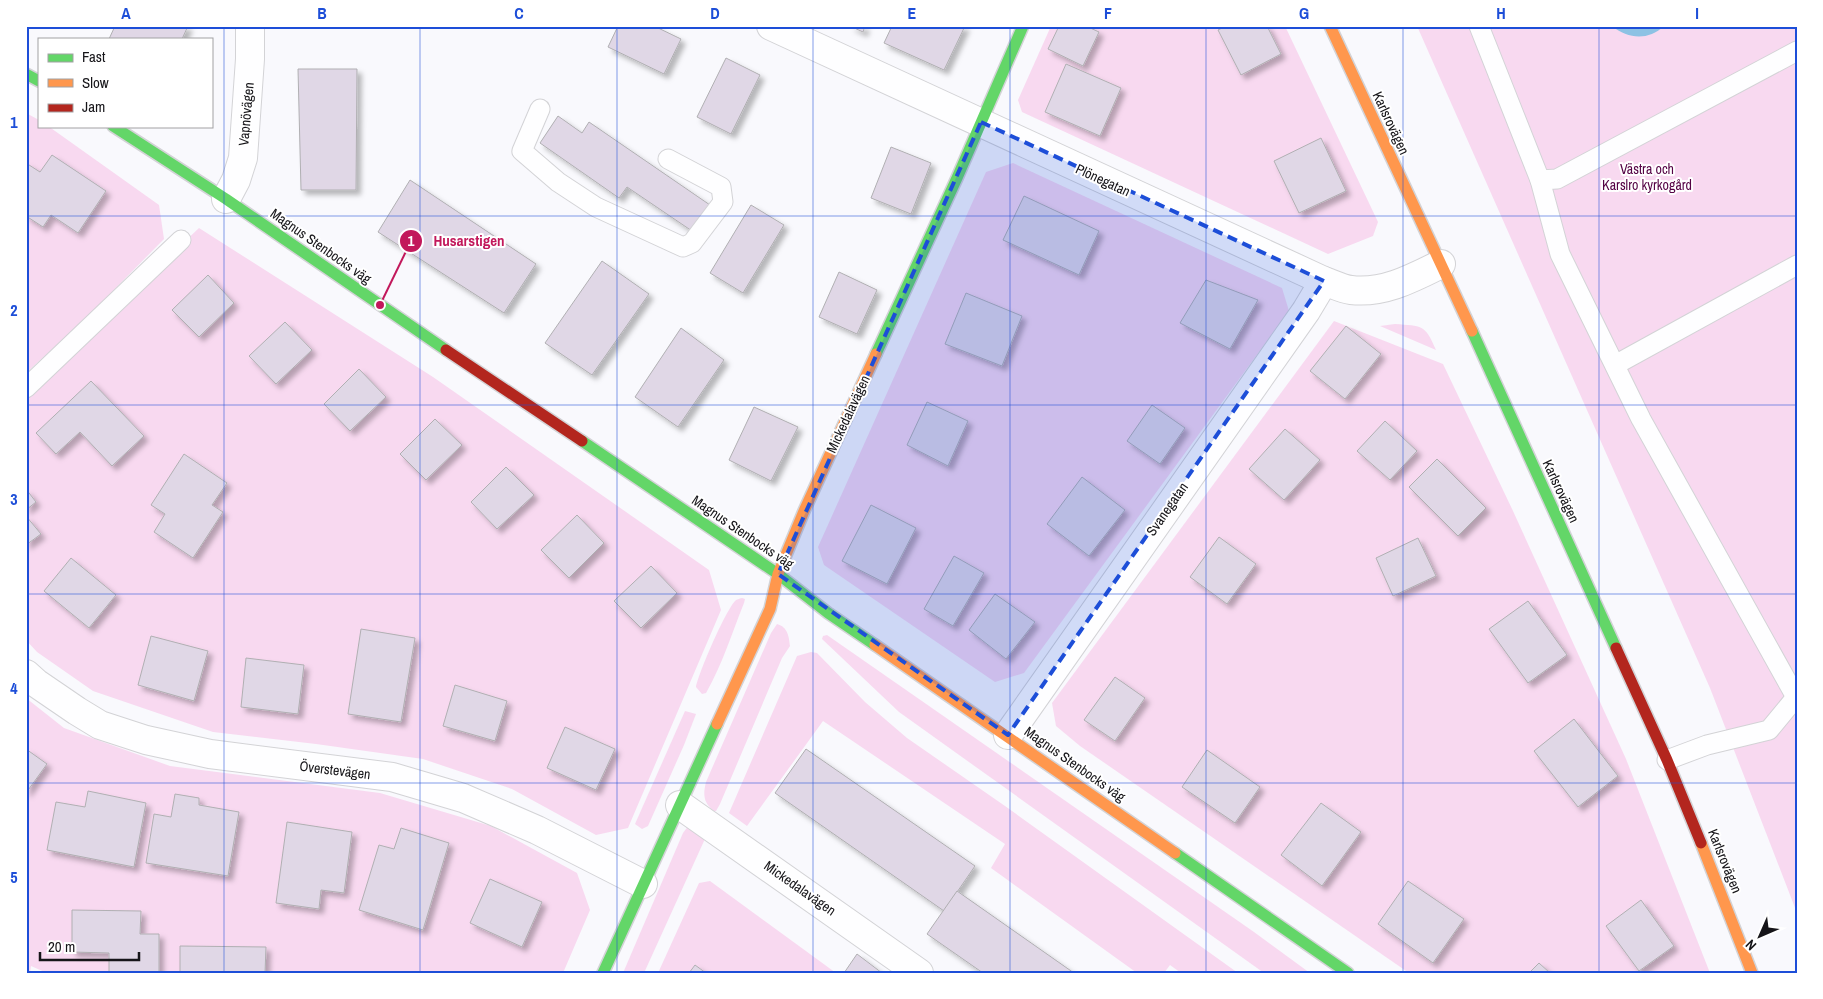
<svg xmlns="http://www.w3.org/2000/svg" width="1823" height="999" viewBox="0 0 1823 999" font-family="'Archivo Narrow',sans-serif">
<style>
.green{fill:#f8d9f0}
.water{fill:#8dc2e4}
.building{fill:#e0d7e6;stroke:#b0afb2;filter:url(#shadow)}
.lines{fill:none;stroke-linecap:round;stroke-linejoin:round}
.lane-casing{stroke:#d3d3d6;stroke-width:21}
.street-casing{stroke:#d3d3d6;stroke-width:30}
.fast-casing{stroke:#d3d3d6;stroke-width:14}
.slow-casing{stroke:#d3d3d6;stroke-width:14}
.jam-casing{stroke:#d3d3d6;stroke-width:14}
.lane{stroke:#fefeff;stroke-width:19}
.street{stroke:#fefeff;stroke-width:28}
.fast{stroke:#63d668;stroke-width:11}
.slow{stroke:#ff974d;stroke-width:11}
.jam{stroke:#b3261e;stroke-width:11}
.marked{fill:#1d4ed8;fill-opacity:0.2;stroke:#1d4ed8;stroke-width:4;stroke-dasharray:10 6;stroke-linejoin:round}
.grid{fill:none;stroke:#1d4ed8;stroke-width:1;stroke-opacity:0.55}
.labels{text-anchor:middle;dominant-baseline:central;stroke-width:4;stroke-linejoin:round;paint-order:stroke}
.street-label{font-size:14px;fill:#161519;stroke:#fff}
.park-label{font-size:14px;fill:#540244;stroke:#fff}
.leader{fill:none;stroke:#c2185b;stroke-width:2}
.callout-dot{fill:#c2185b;stroke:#fff;stroke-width:2}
.mark-label{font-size:15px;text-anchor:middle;font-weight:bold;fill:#fff}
.callout-label{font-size:15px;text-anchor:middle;font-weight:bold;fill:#c2185b;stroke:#fff;stroke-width:4;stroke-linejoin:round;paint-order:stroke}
.neatline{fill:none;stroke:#1d4ed8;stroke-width:2}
.grid-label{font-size:16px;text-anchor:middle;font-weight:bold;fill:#1d4ed8}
</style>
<defs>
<filter id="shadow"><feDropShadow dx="4.5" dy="4.5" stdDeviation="2.5" flood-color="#0004"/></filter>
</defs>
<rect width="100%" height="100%" fill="#f9f9fd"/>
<g class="green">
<polygon points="1051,26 1285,26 1378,222 1373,236 1328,254 1022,112 1018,100"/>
<polygon points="1417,26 1797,26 1797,913 1710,688"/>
<polygon points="26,113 39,120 39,126 48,126 159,205 164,239 85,319 26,373"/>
<polygon points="1013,163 1282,288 1289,311 1024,673 995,682 824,565 818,547 986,172"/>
<polygon points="199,228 433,377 709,570 721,610 628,828 596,835 512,789 423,759 316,744 213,732 93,691 37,652 26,640 26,392"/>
<polygon points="1334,321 1443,364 1513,511 1626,759 1710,973 1409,973 1080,746 1056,726 1052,703"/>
<path d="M1395,324C1422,326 1425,324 1436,350L1380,326Z"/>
<path d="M742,598L745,599L744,603C732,633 722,665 706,693L702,694L696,687C699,672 725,612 735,601C737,599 739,599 742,598Z"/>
<path d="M777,624C788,627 789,637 790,646L782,658L720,804L716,811H714C703,803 703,794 706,782L771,633Z"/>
<polygon points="827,635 1254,932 1310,973 1264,973 899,712 822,639 823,636"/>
<polygon points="811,652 817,653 865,702 907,738 1005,806 1238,973 1181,973 1170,965 1164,973 1137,973 991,868 1005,844 823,721 747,826 729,813 794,663 797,656"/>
<polygon points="26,698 64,728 170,766 380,793 491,826 577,873 590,910 563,973 47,973 31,966 30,973 26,973"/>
<polygon points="685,711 696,714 684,745 648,826 642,829 635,824"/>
<polygon points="689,825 706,833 704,841 644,973 623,973 683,833"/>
<polygon points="710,881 836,973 658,973 699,883"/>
</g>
<path class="water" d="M1612,26H1664C1648,41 1628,39 1612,26Z"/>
<g class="building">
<polygon points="115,26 188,26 182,39 109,39"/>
<polygon points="618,26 654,26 681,39 664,74 608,47"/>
<polygon points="850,26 865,26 863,32"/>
<polygon points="892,26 965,26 944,70 884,43"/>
<polygon points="1059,26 1086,26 1099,32 1083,66 1048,49"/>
<polygon points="1226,26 1267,26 1281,54 1241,75 1218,30"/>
<polygon points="726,58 760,75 731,134 697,117"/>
<polygon points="1066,64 1121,88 1100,136 1045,112"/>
<polygon points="298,69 357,69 356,190 301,190"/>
<polygon points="558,116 582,133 589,122 710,205 692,231 627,187 619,198 540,143"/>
<polygon points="1321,138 1346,191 1299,213 1274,161"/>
<polygon points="891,147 931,163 911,214 871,198"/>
<polygon points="52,155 106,191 78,233 51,215 43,227 26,216 26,163 40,172"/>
<polygon points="410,180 536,264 504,313 378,232"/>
<polygon points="1024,196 1099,231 1079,275 1003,240"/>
<polygon points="751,205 784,225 743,293 710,273"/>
<polygon points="602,261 649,294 592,375 545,343"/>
<polygon points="839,272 877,290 857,334 819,317"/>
<polygon points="208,275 234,303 199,337 172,310"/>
<polygon points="1206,280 1258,300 1230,349 1180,323"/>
<polygon points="966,293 1022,316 1002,366 945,344"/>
<polygon points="285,322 312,350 276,384 249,356"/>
<polygon points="1346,326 1381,354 1345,399 1310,371"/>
<polygon points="681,328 724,360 678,427 635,397"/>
<polygon points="359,369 386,397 350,431 324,404"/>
<polygon points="91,381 144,436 112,466 80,432 56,454 36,433"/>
<polygon points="927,402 968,421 948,466 907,445"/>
<polygon points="1152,405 1185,428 1160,464 1127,441"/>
<polygon points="754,407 798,427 771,481 729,460"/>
<polygon points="435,419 462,445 426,480 400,454"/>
<polygon points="1385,421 1417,451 1390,480 1357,451"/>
<polygon points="1285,429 1320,460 1284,500 1249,469"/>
<polygon points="184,454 227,483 212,505 223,512 193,558 154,532 165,514 151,505"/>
<polygon points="1437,459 1486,508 1458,536 1409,487"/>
<polygon points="506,467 534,495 497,529 471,502"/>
<polygon points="1082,477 1125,510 1089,556 1047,524"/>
<polygon points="26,489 36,502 26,510"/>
<polygon points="871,505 916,528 887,584 842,561"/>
<polygon points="577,515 604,543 569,578 541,550"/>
<polygon points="26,516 41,534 26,545"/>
<polygon points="1219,537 1256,564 1227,604 1190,577"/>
<polygon points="1418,538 1436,576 1393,596 1376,558"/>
<polygon points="954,556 984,573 953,626 924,609"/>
<polygon points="71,558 116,595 89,628 44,591"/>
<polygon points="651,566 677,593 641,628 614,601"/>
<polygon points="995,594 1035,622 1006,659 969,630"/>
<polygon points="1528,601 1567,655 1528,683 1489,629"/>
<polygon points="361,629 415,638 401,722 348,714"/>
<polygon points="151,636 208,651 194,701 138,685"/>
<polygon points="246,658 304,665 298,714 241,707"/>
<polygon points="1115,677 1145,698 1115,741 1084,720"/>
<polygon points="455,685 507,701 495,741 443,726"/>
<polygon points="1574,719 1618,776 1578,807 1534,751"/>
<polygon points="565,727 615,749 596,790 547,768"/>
<polygon points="26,749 47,764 26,793"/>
<polygon points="806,749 975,866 944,911 775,793"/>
<polygon points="1207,750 1260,787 1235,823 1182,787"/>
<polygon points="88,791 146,803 134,867 47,850 56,802 85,807"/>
<polygon points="175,794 199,798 199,805 239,812 228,876 146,863 154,814 171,817"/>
<polygon points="1321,803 1361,832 1322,886 1281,855"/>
<polygon points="287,822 352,832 344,893 321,890 319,909 276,903"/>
<polygon points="401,828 449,843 423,930 359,910 379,845 394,849"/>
<polygon points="490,879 542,902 522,947 470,923"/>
<polygon points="1408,881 1464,919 1433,963 1378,924"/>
<polygon points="957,891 1074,973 983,973 927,934"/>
<polygon points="1641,900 1674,946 1639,971 1606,926"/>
<polygon points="72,910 141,911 140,934 159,934 159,973 109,973 109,953 72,952"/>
<polygon points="180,946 266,947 265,973 180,973"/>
<polygon points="857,954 882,973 844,973"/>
<polygon points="1539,963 1550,973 1529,973"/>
<polygon points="695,965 706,973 689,973"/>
</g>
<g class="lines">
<defs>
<g id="lane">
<polyline points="1479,26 1540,180 1557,179 1797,51"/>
<polyline points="540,109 522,151 558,182 596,207 683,247 692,243 723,202 721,187 668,159"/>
<polyline points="1540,180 1560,254 1641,419 1797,699"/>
<polyline points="1615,365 1797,265"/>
<polyline points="26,388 181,240"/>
<polyline points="1667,760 1707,745 1769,730 1797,696"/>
</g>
<g id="street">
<path d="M771,26L1324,281C1333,284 1342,289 1351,290C1383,294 1413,278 1441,264"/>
<polyline points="226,199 236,180 243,158 250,59 250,26"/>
<polyline points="26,674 36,683 77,711 100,725 146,740 210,754 392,777 463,798 537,830 643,884"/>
<polyline points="1008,735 1306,311 1324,281"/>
<polyline points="680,805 919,973"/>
</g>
<g id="fast">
<polyline points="26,74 39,81"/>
<polyline points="113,126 226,199 446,350"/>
<polyline points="1472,331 1616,648"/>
<polyline points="876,354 957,178 1023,26"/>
<polyline points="582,441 778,574 828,613 875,645"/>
<polyline points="1175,853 1348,973"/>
<polyline points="603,973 717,724"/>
</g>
<g id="slow">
<polyline points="1330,26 1472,331"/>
<polyline points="875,645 1175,853"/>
<polyline points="717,724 770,609 778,574 804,511 876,354"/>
<polyline points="1701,843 1752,973"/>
</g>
<g id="jam">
<polyline points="446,350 582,441"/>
<polyline points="1616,648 1667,760 1701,843"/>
</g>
</defs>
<use href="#lane" class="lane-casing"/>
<use href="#street" class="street-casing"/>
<use href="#fast" class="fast-casing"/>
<use href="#slow" class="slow-casing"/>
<use href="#jam" class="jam-casing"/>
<use href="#lane" class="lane"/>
<use href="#street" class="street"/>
<use href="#fast" class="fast"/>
<use href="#slow" class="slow"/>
<use href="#jam" class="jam"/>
</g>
<path class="marked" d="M981,122L1324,281L1008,735L778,574Z"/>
<path class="grid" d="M224,26V973M420,26V973M617,26V973M813,26V973M1010,26V973M1206,26V973M1403,26V973M1599,26V973M26,216H1797M26,405H1797M26,594H1797M26,783H1797"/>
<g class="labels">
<g class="street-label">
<text transform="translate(246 114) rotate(-85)">Vapnövägen</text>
<text transform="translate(1391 123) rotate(65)">Karlsrovägen</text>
<text transform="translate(1103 180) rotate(25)">Plönegatan</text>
<text transform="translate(321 246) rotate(35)">Magnus Stenbocks väg</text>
<text transform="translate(848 414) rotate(-65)">Mickedalavägen</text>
<text transform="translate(1561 491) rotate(65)">Karlsrovägen</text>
<text transform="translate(1167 509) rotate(-55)">Svanegatan</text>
<text transform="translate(743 532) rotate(34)">Magnus Stenbocks väg</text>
<text transform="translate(1075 764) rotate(35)">Magnus Stenbocks väg</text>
<text transform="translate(335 770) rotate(7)">Överstevägen</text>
<text transform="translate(1725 861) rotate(68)">Karlsrovägen</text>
<text transform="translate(800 888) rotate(35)">Mickedalavägen</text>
</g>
<g class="park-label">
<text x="1647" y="169">Västra och<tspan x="1647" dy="16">Karslro kyrkogård</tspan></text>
</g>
</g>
<path class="leader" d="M380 305L411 241"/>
<g class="callout-dot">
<circle cx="380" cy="305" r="5"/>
<circle cx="411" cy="241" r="12"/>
</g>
<g class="mark-label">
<text x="411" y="246">1</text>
</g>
<g class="callout-label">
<text x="469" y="246">Husarstigen</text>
</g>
<rect width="1823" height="999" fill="none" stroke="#ffffff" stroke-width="55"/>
<rect x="38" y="38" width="175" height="90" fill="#ffffff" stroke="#a2a1a3"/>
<rect x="48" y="54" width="25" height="8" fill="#63d668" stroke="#a2a1a3"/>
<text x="82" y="62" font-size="15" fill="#161519">Fast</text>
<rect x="48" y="79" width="25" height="8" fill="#ff974d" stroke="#a2a1a3"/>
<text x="82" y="88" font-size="15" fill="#161519">Slow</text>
<rect x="48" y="104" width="25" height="8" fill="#b3261e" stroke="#a2a1a3"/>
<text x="82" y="112" font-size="15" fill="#161519">Jam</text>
<g transform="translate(1760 936) rotate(225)" stroke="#ffffff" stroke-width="4" paint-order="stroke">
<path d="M0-4L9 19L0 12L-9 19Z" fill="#161519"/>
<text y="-8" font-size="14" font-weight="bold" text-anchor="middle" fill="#161519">N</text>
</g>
<path d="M40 952v8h99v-8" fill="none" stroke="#161519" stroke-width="2.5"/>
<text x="48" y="952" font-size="15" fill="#161519" stroke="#ffffff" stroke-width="4" paint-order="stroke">20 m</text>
<rect x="28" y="28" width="1768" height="944" class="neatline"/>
<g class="grid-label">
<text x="126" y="19">A</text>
<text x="322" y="19">B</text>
<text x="519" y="19">C</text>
<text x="715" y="19">D</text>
<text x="912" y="19">E</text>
<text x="1108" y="19">F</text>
<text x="1304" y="19">G</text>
<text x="1501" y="19">H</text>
<text x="1697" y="19">I</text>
<text x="14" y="128">1</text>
<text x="14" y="316">2</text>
<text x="14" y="505">3</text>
<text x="14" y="694">4</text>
<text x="14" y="883">5</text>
</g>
</svg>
